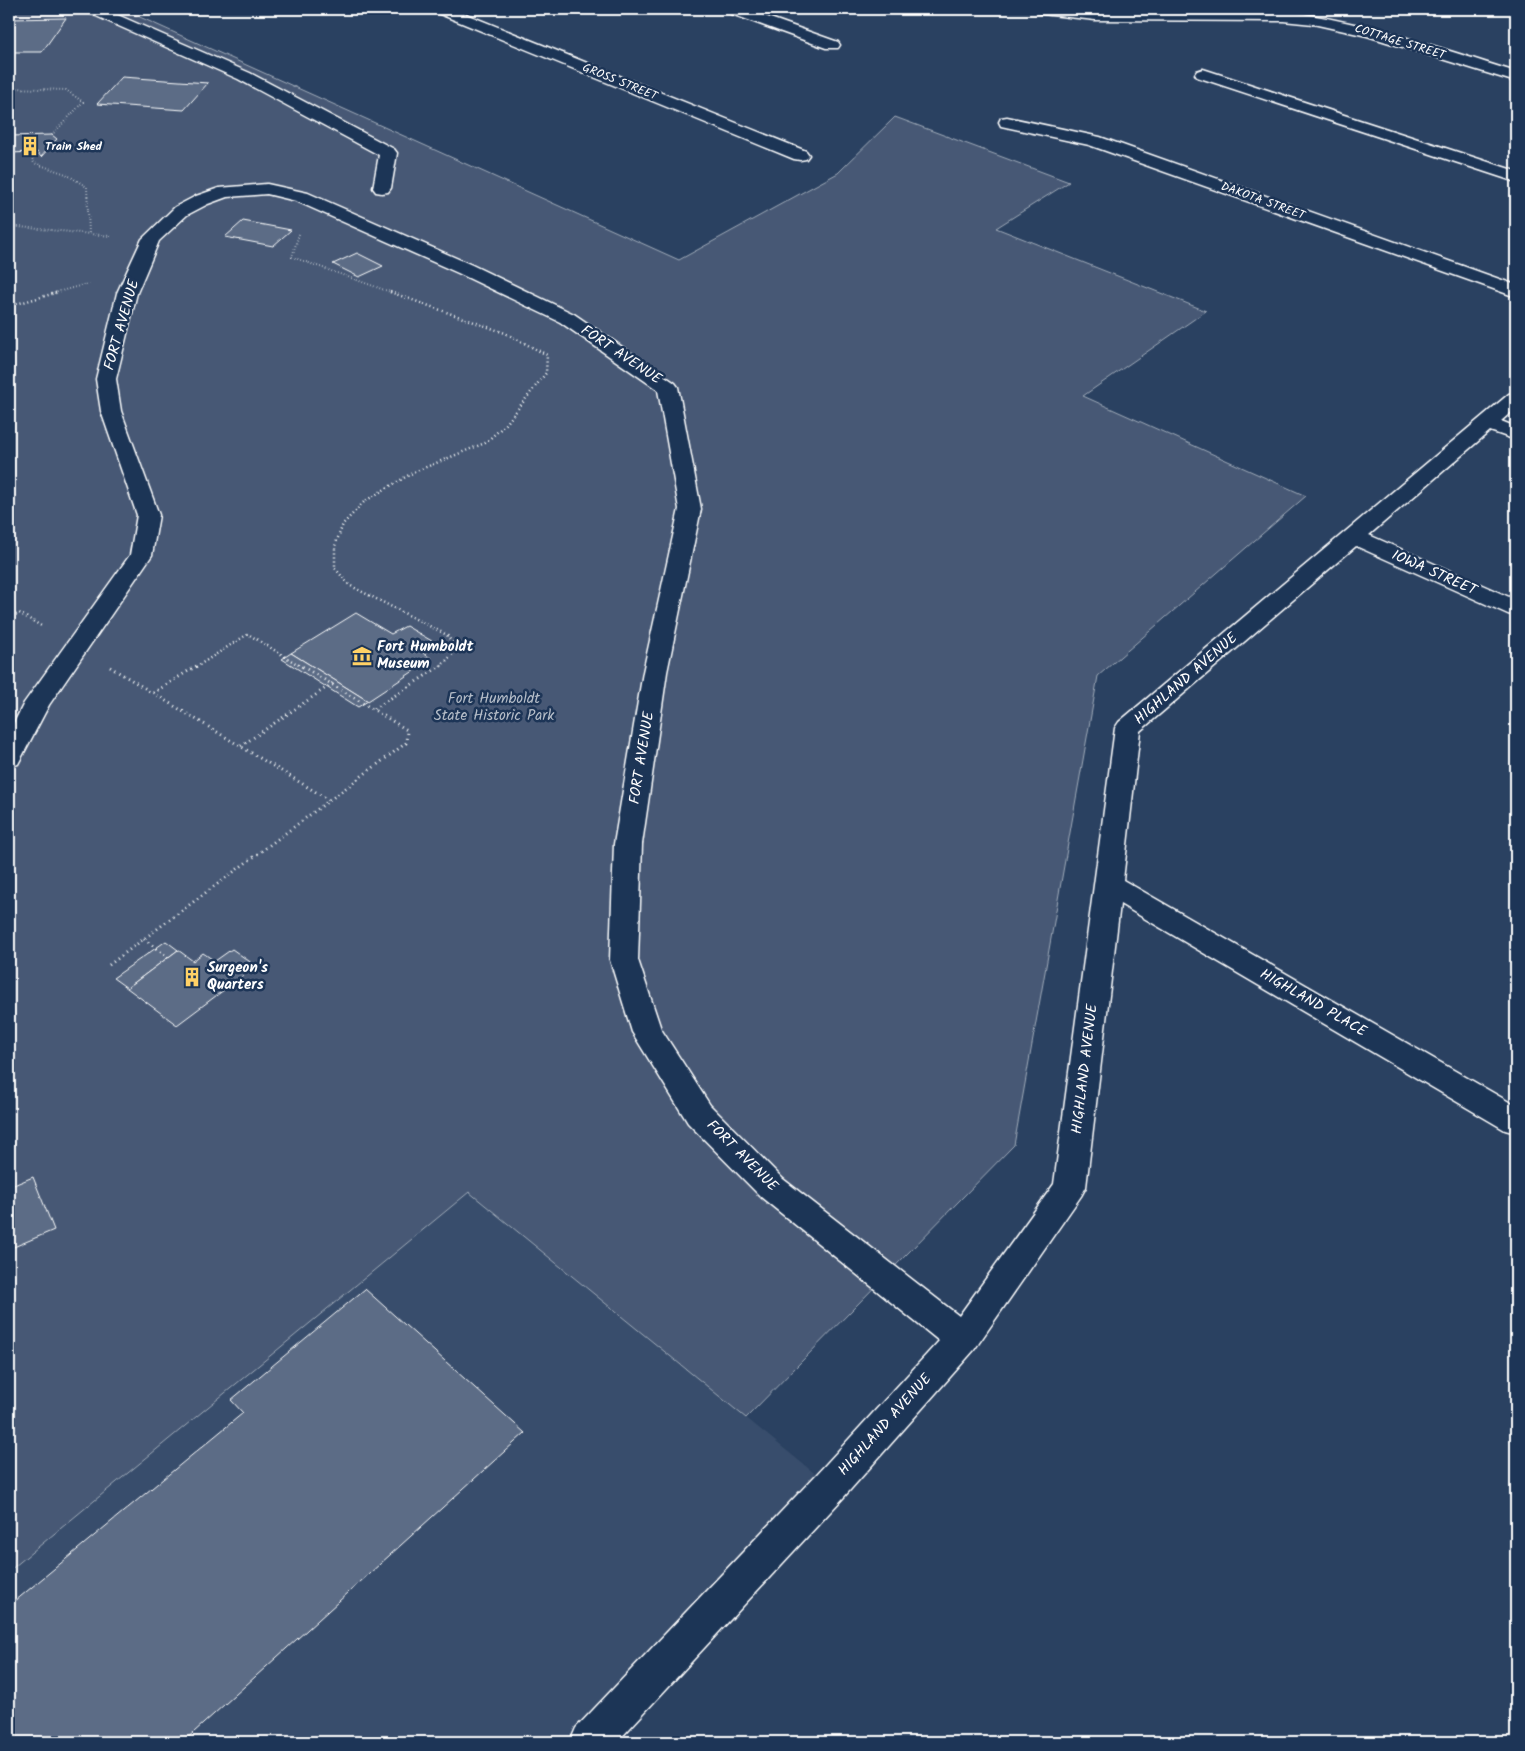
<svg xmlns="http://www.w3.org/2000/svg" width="1525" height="1751" viewBox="0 0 1525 1751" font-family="Kalam,sans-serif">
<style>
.built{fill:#394e6c}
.green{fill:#465975;stroke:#a2acba}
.building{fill:#5b6c86;stroke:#fff}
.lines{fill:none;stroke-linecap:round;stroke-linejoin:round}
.minor-casing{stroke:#fff;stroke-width:3}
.path-far2{stroke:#fff;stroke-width:2;stroke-dasharray:0.5 2.5;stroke-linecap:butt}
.path-far1{stroke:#fff;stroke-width:2.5;stroke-dasharray:1 3;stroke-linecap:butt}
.path{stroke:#fff;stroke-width:3;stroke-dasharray:1 4;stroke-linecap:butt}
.minor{fill:#1d3557;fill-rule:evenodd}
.labels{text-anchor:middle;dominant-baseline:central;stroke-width:5;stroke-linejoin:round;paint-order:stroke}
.far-street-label{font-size:12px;fill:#fff;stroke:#1d3557}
.far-poi-label{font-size:12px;font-weight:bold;fill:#fff;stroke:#1d3557;text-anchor:start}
.street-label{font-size:15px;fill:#fff;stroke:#1d3557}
.poi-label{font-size:15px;font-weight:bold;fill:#fff;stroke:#1d3557;text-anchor:start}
.park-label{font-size:15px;fill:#b5bdc8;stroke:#1d3557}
</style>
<rect width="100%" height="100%" fill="#2a4161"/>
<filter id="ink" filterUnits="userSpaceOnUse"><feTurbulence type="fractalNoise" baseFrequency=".02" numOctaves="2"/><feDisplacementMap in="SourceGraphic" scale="10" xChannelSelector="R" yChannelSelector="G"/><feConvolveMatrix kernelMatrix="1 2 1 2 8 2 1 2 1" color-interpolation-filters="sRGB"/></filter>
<g filter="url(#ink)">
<polygon class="built" points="469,1192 830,1486 590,1742 9,1742 9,1571"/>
<polygon class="green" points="9,9 122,9 679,260 838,173 895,117 1069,182 996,228 1206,311 1083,396 1306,496 1098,676 1014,1145 746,1418 469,1192 9,1571"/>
<g class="building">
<polygon points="66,18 42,52 9,52 9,19"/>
<polygon points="122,77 208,83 184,110 97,104"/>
<polygon points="52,135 57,139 41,157 37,152 9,153 9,136"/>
<polygon points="243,221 291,230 273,246 225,237"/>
<polygon points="357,253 383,266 359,277 333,264"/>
<polygon points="356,613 391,634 406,626 437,644 423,653 432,659 368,701 291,653"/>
<polygon points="291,653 336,681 368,701 358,707 282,659"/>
<polygon points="166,941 178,950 127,988 113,978"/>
<polygon points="232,949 256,966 177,1025 127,988 178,950 193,961 203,953 215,961"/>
<polygon points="33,1177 54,1230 9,1249 9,1187"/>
<polygon points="365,1289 525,1433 183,1742 9,1742 9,1606 243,1413 231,1400"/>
</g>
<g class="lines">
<defs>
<g id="minor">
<polygon points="84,9 104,9 250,73 394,149 397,153 391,188 388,192 382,193 376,192 373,188 379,155 238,79 87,12"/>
<polygon points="432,9 453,9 806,151 809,155 806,159 800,160 794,159 435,12"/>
<polygon points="723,9 745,9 838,42 840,45 838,48 826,48 726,12"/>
<path d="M1034,9L1283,11C1364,21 1439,48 1516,72V82L1367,36L1313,24L1283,21L1095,20L1042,14L1037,12Z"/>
<polygon points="1203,69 1516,171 1516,182 1197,77 1195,74 1197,71"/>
<polygon points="1007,117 1100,137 1516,285 1516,297 1089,145 1001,126 999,122 1001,118"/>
<polygon points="267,184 308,193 472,265 574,314 675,383 678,387 701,509 667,672 642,844 638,960 661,1029 710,1105 783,1179 959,1316 1054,1184 1115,728 1119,722 1509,394 1516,392 1516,408 1501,421 1516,427 1516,440 1490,431 1369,535 1516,600 1516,616 1508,614 1356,546 1140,731 1123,880 1516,1106 1516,1133 1505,1130 1120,904 1086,1187 1081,1196 974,1350 843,1498 617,1742 570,1742 576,1728 817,1474 939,1341 761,1197 688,1123 632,1032 610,960 614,844 643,672 679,509 658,390 560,322 458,273 296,201 267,194 227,197 208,204 187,215 159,241 137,293 116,379 121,411 159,515 152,555 49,705 18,764 9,767 9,733 24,703 130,555 137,515 101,411 96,379 117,293 142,239 175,207 196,196 219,188"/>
</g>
</defs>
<use href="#minor" class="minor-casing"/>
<g class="path-far2">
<polyline points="9,90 14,88 66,90 83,102 52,135"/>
<polyline points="37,152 32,158 34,163 66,174 87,187 89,234"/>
<polyline points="9,226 111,236"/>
<polyline points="299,234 292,257 393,293"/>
<polyline points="54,293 90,283"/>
</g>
<g class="path-far1">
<polyline points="390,292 505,333 547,355 546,373 506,424 485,443 414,472 365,501 343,524 335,546 335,568 349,585 447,635 457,650 440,667"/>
<polyline points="9,306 59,292"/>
<polyline points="9,619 19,613 43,627"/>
<polyline points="196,667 248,634 302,667"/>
</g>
<g class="path">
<polyline points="110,667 329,800"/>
<polyline points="153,693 198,665"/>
<polyline points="374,709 442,665"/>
<polyline points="241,746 336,681"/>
<polyline points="144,939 169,958"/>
<polyline points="109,965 406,743 407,730 300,665"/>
</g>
<use href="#minor" class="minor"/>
</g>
</g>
<defs>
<symbol id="building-bare" viewBox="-9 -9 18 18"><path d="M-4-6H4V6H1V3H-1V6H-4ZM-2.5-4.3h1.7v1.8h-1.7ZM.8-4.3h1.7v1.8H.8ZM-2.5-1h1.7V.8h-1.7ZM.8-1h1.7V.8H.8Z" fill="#ffd166" stroke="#1d3557" stroke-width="2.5" paint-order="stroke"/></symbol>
<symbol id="museum-bare" viewBox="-9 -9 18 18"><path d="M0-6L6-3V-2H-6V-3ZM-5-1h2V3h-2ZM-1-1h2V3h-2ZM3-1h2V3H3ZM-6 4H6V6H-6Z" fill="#ffd166" stroke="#1d3557" stroke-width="2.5" paint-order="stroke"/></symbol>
</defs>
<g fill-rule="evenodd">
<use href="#building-bare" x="16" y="132" width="28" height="28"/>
<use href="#museum-bare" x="348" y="642" width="28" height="28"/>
<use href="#building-bare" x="178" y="963" width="28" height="28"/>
</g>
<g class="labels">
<g class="far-street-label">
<text transform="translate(1400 42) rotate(17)">COTTAGE STREET</text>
<text transform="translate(620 82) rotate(22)">GROSS STREET</text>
<text transform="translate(1263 201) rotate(20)">DAKOTA STREET</text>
</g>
<g class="far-poi-label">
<text x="45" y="146">Train Shed</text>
</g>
<g class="street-label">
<text transform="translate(122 325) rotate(-74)">FORT AVENUE</text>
<text transform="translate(621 355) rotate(34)">FORT AVENUE</text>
<text transform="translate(1434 573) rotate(24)">IOWA STREET</text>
<text transform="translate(1186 679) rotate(-41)">HIGHLAND AVENUE</text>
<text transform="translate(642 758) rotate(-81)">FORT AVENUE</text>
<text transform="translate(1313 1003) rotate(30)">HIGHLAND PLACE</text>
<text transform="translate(1085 1069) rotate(-83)">HIGHLAND AVENUE</text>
<text transform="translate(742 1156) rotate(45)">FORT AVENUE</text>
<text transform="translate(885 1425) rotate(-48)">HIGHLAND AVENUE</text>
</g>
<g class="poi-label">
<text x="377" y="647">Fort Humboldt<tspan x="377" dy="17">Museum</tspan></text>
<text x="207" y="968">Surgeon's<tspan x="207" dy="17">Quarters</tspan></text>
</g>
<g class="park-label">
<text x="494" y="699">Fort Humboldt<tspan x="494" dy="17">State Historic Park</tspan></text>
</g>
</g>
<rect width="1525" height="1751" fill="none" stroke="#1d3557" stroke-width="30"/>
<rect x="15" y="15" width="1495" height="1721" fill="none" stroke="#fff" stroke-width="2" filter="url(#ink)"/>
</svg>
